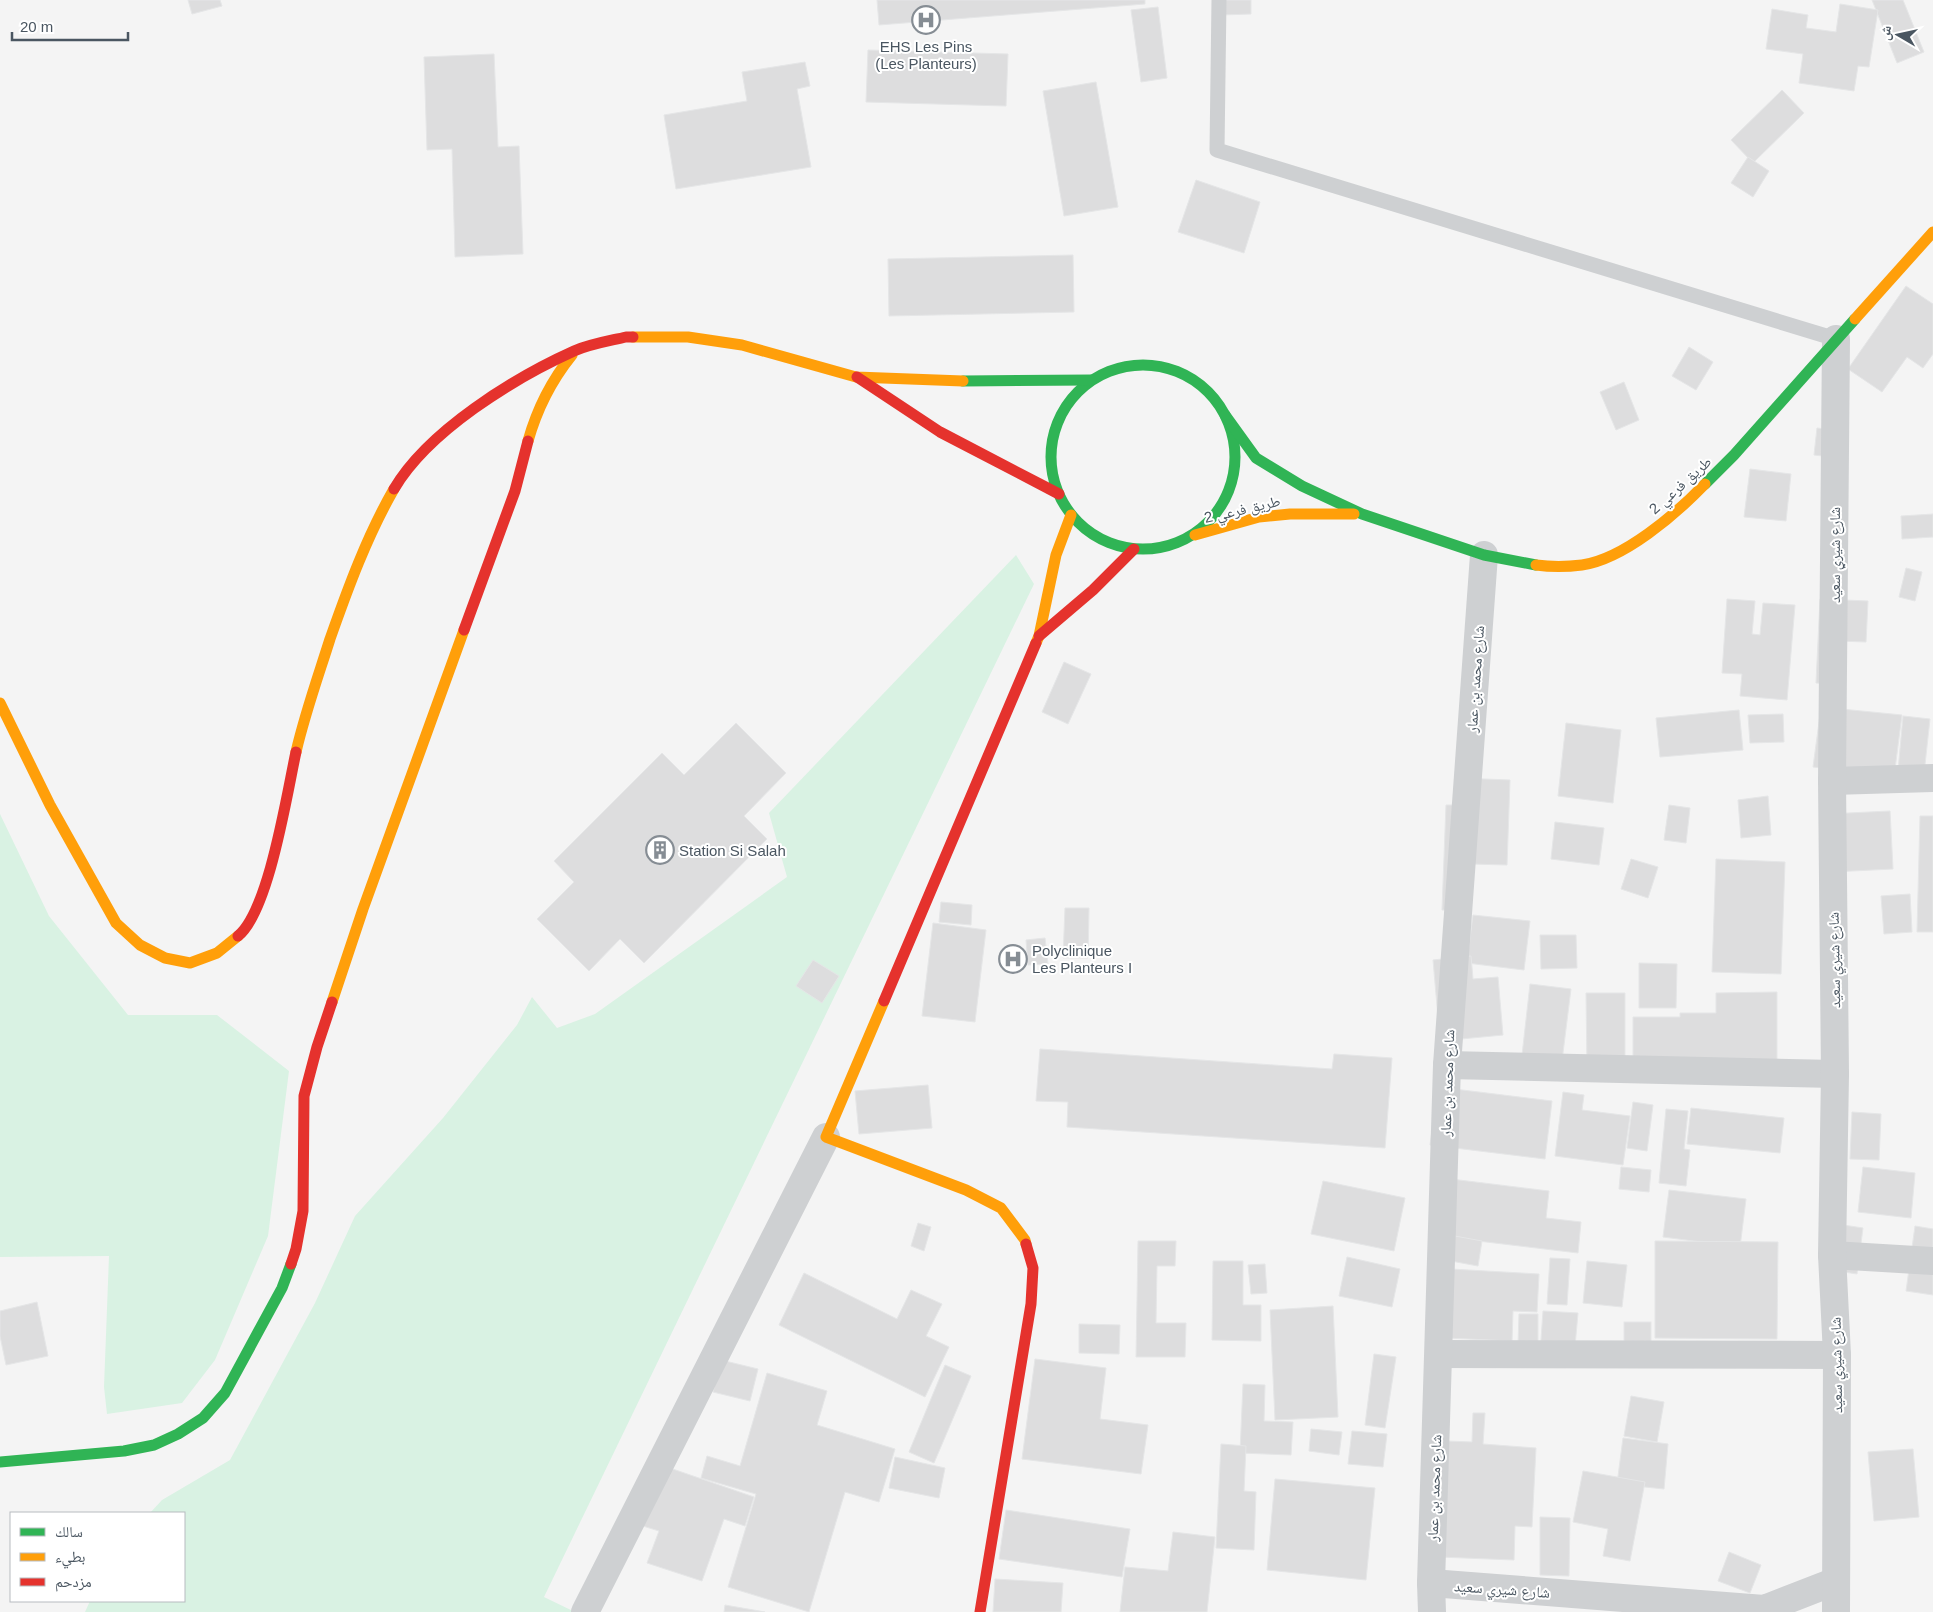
<svg xmlns="http://www.w3.org/2000/svg" width="1933" height="1612" viewBox="0 0 1933 1612" font-family="Arial,'Noto Naskh Arabic',sans-serif">
<style>
.green{fill:#d9f2e3}
.building{fill:#ddddde;stroke:#e5e6e7}
.lines{fill:none;stroke-linecap:round;stroke-linejoin:round}
.lane{stroke:#ced0d2;stroke-width:15}
.street{stroke:#ced0d2;stroke-width:28}
.fast{stroke:#30b455;stroke-width:11}
.slow{stroke:#ff9f0a;stroke-width:11}
.jam{stroke:#e5322d;stroke-width:11}
.labels{text-anchor:middle;dominant-baseline:central;stroke-width:4;stroke-linejoin:round;paint-order:stroke}
.poi-label{font-size:15px;fill:#4a5661;stroke:#fff;text-anchor:start}
.street-label{font-size:15px;fill:#4a5661;stroke:#fff}
</style>
<rect width="100%" height="100%" fill="#f4f4f4"/>
<g class="green">
<polygon points="1016,555 1034,584 544,1597 575,1612 85,1612 90,1601 184,1601 184,1513 150,1513 162,1500 230,1460 315,1303 355,1216 443,1118 517,1025 532,997 557,1028 595,1014 787,877 769,813"/>
<polygon points="0,814 49,916 128,1015 217,1015 289,1071 268,1236 215,1360 182,1403 107,1414 104,1387 109,1256 0,1257"/>
</g>
<g class="building">
<polygon points="188,0 220,0 222,6 192,14"/>
<polygon points="877,0 1145,0 1145,4 879,25"/>
<polygon points="1219,0 1251,0 1251,14 1219,15"/>
<polygon points="1872,0 1903,0 1924,52 1897,63"/>
<polygon points="1840,4 1878,10 1869,67 1858,66 1854,91 1799,83 1803,54 1766,49 1772,9 1808,15 1806,28 1836,32"/>
<polygon points="1158,7 1167,78 1141,82 1131,10"/>
<polygon points="868,50 1008,54 1006,106 866,102"/>
<polygon points="494,54 498,147 519,146 523,254 455,257 452,149 427,150 424,57"/>
<polygon points="805,62 810,86 797,89 811,167 676,189 664,115 747,101 742,72"/>
<polygon points="1096,82 1118,207 1064,216 1043,91"/>
<polygon points="1782,90 1804,113 1753,163 1731,140"/>
<polygon points="1748,157 1769,171 1753,197 1731,183"/>
<polygon points="1196,180 1260,202 1244,253 1178,232"/>
<polygon points="1073,255 1074,312 889,316 888,259"/>
<polygon points="1906,286 1933,304 1933,354 1923,368 1907,357 1882,392 1848,369"/>
<polygon points="1689,347 1713,362 1696,390 1672,376"/>
<polygon points="1624,382 1639,420 1616,430 1600,392"/>
<polygon points="1817,428 1843,431 1840,458 1814,455"/>
<polygon points="1750,469 1791,474 1786,521 1744,517"/>
<polygon points="1933,514 1933,537 1902,539 1901,516"/>
<polygon points="1906,568 1922,572 1915,601 1899,597"/>
<polygon points="1727,599 1755,601 1752,634 1760,635 1763,603 1795,605 1787,700 1740,696 1742,674 1722,673"/>
<polygon points="1820,599 1868,601 1866,642 1839,641 1837,684 1816,683"/>
<polygon points="1064,662 1091,674 1068,724 1042,712"/>
<polygon points="1821,707 1902,715 1894,777 1813,767"/>
<polygon points="1739,710 1743,750 1660,757 1656,718"/>
<polygon points="1783,714 1784,742 1750,743 1748,715"/>
<polygon points="1903,716 1930,719 1924,774 1898,771"/>
<polygon points="736,723 786,773 744,816 767,839 644,963 620,939 589,971 537,919 574,882 554,861 662,753 684,775"/>
<polygon points="1566,723 1621,730 1613,803 1558,796"/>
<polygon points="1458,778 1510,780 1507,865 1472,864 1471,911 1442,910 1446,805 1457,805"/>
<polygon points="1768,796 1771,835 1741,838 1738,800"/>
<polygon points="1669,805 1690,808 1686,843 1664,840"/>
<polygon points="1890,811 1893,869 1831,872 1828,814"/>
<polygon points="1920,816 1933,816 1933,932 1917,932"/>
<polygon points="1555,822 1604,828 1599,865 1551,859"/>
<polygon points="1631,859 1658,867 1648,898 1621,889"/>
<polygon points="1716,859 1785,862 1781,974 1712,972"/>
<polygon points="1910,894 1912,932 1884,934 1881,896"/>
<polygon points="941,902 972,905 971,925 939,922"/>
<polygon points="1065,908 1089,908 1088,958 1063,958"/>
<polygon points="1473,915 1530,921 1524,970 1467,963"/>
<polygon points="933,923 986,930 975,1022 922,1016"/>
<polygon points="1540,935 1576,935 1577,968 1541,969"/>
<polygon points="1045,938 1048,964 1028,965 1026,940"/>
<polygon points="1471,956 1473,979 1498,977 1503,1035 1440,1041 1433,960"/>
<polygon points="813,960 839,976 822,1003 796,986"/>
<polygon points="1639,963 1677,964 1676,1008 1639,1008"/>
<polygon points="1530,984 1571,989 1562,1061 1522,1055"/>
<polygon points="1777,992 1777,1066 1633,1078 1633,1017 1680,1017 1680,1013 1716,1013 1716,993"/>
<polygon points="1586,993 1625,993 1625,1071 1587,1071"/>
<polygon points="1040,1049 1332,1069 1334,1054 1392,1058 1385,1148 1067,1127 1068,1102 1036,1101"/>
<polygon points="928,1085 932,1128 859,1134 855,1091"/>
<polygon points="1438,1087 1552,1101 1545,1159 1430,1145"/>
<polygon points="1563,1092 1584,1095 1582,1110 1630,1116 1623,1165 1555,1156"/>
<polygon points="1633,1102 1653,1105 1647,1151 1627,1148"/>
<polygon points="1691,1108 1784,1118 1780,1153 1687,1144"/>
<polygon points="1666,1109 1688,1111 1684,1149 1690,1150 1686,1186 1659,1183"/>
<polygon points="1852,1112 1881,1114 1879,1160 1850,1159"/>
<polygon points="1621,1167 1651,1170 1649,1192 1619,1189"/>
<polygon points="1863,1167 1915,1173 1911,1218 1858,1212"/>
<polygon points="1443,1178 1549,1191 1546,1218 1581,1222 1578,1253 1436,1236"/>
<polygon points="1323,1181 1405,1198 1394,1251 1311,1234"/>
<polygon points="1669,1190 1746,1199 1740,1247 1663,1237"/>
<polygon points="918,1223 931,1227 924,1251 911,1246"/>
<polygon points="1830,1223 1863,1228 1857,1274 1824,1269"/>
<polygon points="1915,1226 1933,1229 1933,1295 1906,1291"/>
<polygon points="1455,1236 1482,1241 1478,1266 1451,1261"/>
<polygon points="1138,1241 1176,1241 1175,1266 1157,1266 1156,1323 1186,1323 1185,1357 1136,1357"/>
<polygon points="1655,1241 1778,1242 1777,1339 1655,1338"/>
<polygon points="1347,1257 1400,1269 1392,1307 1339,1296"/>
<polygon points="1550,1258 1570,1259 1567,1305 1547,1304"/>
<polygon points="1213,1261 1243,1261 1243,1305 1261,1305 1261,1341 1212,1340"/>
<polygon points="1587,1261 1627,1265 1622,1307 1583,1303"/>
<polygon points="1265,1264 1267,1293 1251,1294 1248,1265"/>
<polygon points="1451,1269 1539,1274 1537,1312 1513,1311 1512,1341 1447,1338"/>
<polygon points="804,1273 897,1319 911,1290 942,1304 926,1336 949,1347 925,1397 779,1325"/>
<polygon points="37,1302 48,1356 6,1365 0,1336 0,1311"/>
<polygon points="1333,1306 1338,1417 1275,1420 1270,1310"/>
<polygon points="1543,1311 1578,1313 1574,1357 1540,1354"/>
<polygon points="1519,1314 1538,1314 1538,1344 1518,1345"/>
<rect x="1624" y="1322" width="27" height="27"/>
<polygon points="1079,1324 1120,1325 1119,1354 1079,1353"/>
<polygon points="1374,1354 1396,1357 1385,1428 1365,1425"/>
<polygon points="1035,1359 1106,1368 1100,1419 1148,1425 1141,1474 1022,1459"/>
<polygon points="721,1360 758,1369 750,1401 713,1392"/>
<polygon points="945,1365 971,1376 934,1463 909,1452"/>
<polygon points="767,1373 827,1391 817,1425 895,1449 879,1502 845,1492 809,1612 728,1587 756,1494 701,1478 707,1456 740,1466"/>
<polygon points="1243,1384 1265,1385 1264,1421 1293,1422 1291,1455 1240,1453"/>
<polygon points="1631,1396 1664,1402 1657,1442 1624,1436"/>
<polygon points="1473,1413 1485,1413 1483,1444 1536,1448 1532,1527 1515,1526 1514,1560 1440,1557 1446,1441 1472,1442"/>
<polygon points="1311,1429 1342,1432 1339,1455 1309,1451"/>
<polygon points="1352,1431 1387,1434 1383,1467 1348,1464"/>
<polygon points="1623,1438 1668,1444 1664,1489 1617,1484"/>
<polygon points="1221,1444 1246,1446 1244,1491 1256,1492 1254,1550 1216,1548"/>
<polygon points="1913,1449 1919,1517 1874,1521 1868,1452"/>
<polygon points="895,1457 945,1468 939,1498 889,1488"/>
<polygon points="664,1466 754,1497 745,1526 724,1519 702,1581 647,1563 659,1531 643,1526"/>
<polygon points="1583,1471 1645,1482 1630,1561 1603,1556 1608,1529 1573,1522"/>
<polygon points="1275,1479 1375,1488 1366,1580 1267,1570"/>
<polygon points="1006,1510 1130,1529 1122,1577 999,1559"/>
<polygon points="1540,1517 1570,1518 1569,1576 1540,1575"/>
<polygon points="1173,1532 1215,1537 1207,1612 1120,1612 1125,1567 1168,1571"/>
<polygon points="1729,1552 1761,1565 1750,1593 1718,1581"/>
<polygon points="995,1579 1063,1583 1061,1612 993,1612"/>
<polygon points="725,1605 765,1612 724,1612"/>
</g>
<g class="lines">
<polyline class="lane" points="1219,0 1217,150 1836,339"/>
<g class="street">
<polyline points="1832,781 1933,778"/>
<polyline points="1447,1065 1835,1074"/>
<polyline points="1832,1255 1933,1261"/>
<polyline points="1439,1354 1837,1355"/>
<polyline points="1431,1583 1764,1609 1836,1581"/>
<polyline points="585,1612 826,1137"/>
<polyline points="1432,1612 1431,1583 1447,1065 1484,555"/>
<polyline points="1836,1612 1837,1355 1832,1255 1835,1074 1832,781 1836,339"/>
</g>
<g class="fast">
<circle cx="1143" cy="457" r="92"/>
<polyline points="963,381 1091,380"/>
<polyline points="1225,415 1256,458 1302,486 1362,514 1484,555 1536,565"/>
<polyline points="1705,484 1734,455 1855,319"/>
<polyline points="0,1462 124,1451 154,1445 178,1434 203,1418 225,1393 282,1288 291,1264"/>
</g>
<g class="slow">
<polyline points="1855,319 1933,232"/>
<polyline points="633,337 688,337 742,345 856,377 963,381"/>
<path d="M528,441C537,409 551,381 572,355"/>
<polyline points="1195,535 1259,517 1290,514 1354,514"/>
<path d="M1536,565C1551,567 1566,567 1582,565C1624,559 1676,514 1705,484"/>
<polyline points="1036,643 1039,636 1056,555 1071,515"/>
<polyline points="0,703 50,805 116,923 140,945 165,958 190,963 217,953 238,936"/>
<path d="M296,752C305,713 318,677 330,639C348,588 367,536 394,489"/>
<polyline points="884,1001 826,1137 966,1190 1001,1208 1025,1240 1026,1244"/>
<polyline points="332,1002 363,909 464,630"/>
</g>
<g class="jam">
<polyline points="857,377 940,432 1059,494"/>
<path d="M394,489C428,431 514,378 574,351C590,344 609,341 626,337H633"/>
<polyline points="464,630 515,491 528,441"/>
<polyline points="1039,636 1093,590 1134,549"/>
<path d="M238,936C269,911 287,793 296,752"/>
<polyline points="884,1001 1036,643"/>
<polyline points="291,1264 296,1249 303,1211 304,1096 317,1047 332,1002"/>
<polyline points="980,1612 1031,1304 1033,1268 1026,1244"/>
</g>
</g>
<defs>
<symbol id="hospital-ring" viewBox="-11 -11 22 22"><circle r="9.5" fill="#fff" stroke="#868d94" stroke-width="1.5"/><path d="M-5-5h3v3.5h4V-5h3V5h-3V1.5h-4V5h-3Z" fill="#868d94"/></symbol>
<symbol id="building-ring" viewBox="-11 -11 22 22"><circle r="9.5" fill="#fff" stroke="#868d94" stroke-width="1.5"/><path d="M-4-6H4V6H1V3H-1V6H-4ZM-2.5-4.3h1.7v1.8h-1.7ZM.8-4.3h1.7v1.8H.8ZM-2.5-1h1.7V.8h-1.7ZM.8-1h1.7V.8H.8Z" fill="#868d94"/></symbol>
</defs>
<g fill-rule="evenodd">
<use href="#hospital-ring" x="910" y="4" width="32" height="32"/>
<use href="#building-ring" x="644" y="834" width="32" height="32"/>
<use href="#hospital-ring" x="997" y="943" width="32" height="32"/>
</g>
<g class="labels">
<g class="poi-label">
<text x="926" y="46" text-anchor="middle">EHS Les Pins<tspan x="926" dy="17">(Les Planteurs)</tspan></text>
<text x="679" y="850">Station Si Salah</text>
<text x="1032" y="950">Polyclinique<tspan x="1032" dy="17">Les Planteurs I</tspan></text>
</g>
<g class="street-label">
<text transform="translate(1680 485) rotate(-42)">طريق فرعي 2</text>
<text transform="translate(1242 509) rotate(-13)">طريق فرعي 2</text>
<text transform="translate(1834 555) rotate(-90)">شارع شيري سعيد</text>
<text transform="translate(1475 679) rotate(-86)">شارع محمد بن عمار</text>
<text transform="translate(1834 960) rotate(-91)">شارع شيري سعيد</text>
<text transform="translate(1447 1083) rotate(-88)">شارع محمد بن عمار</text>
<text transform="translate(1836 1365) rotate(-91)">شارع شيري سعيد</text>
<text transform="translate(1434 1488) rotate(-88)">شارع محمد بن عمار</text>
<text transform="translate(1502 1589) rotate(4)">شارع شيري سعيد</text>
</g>
</g>
<rect x="10" y="1512" width="175" height="90" fill="#ffffff" stroke="#b7bbc0"/>
<rect x="20" y="1528" width="25" height="8" fill="#30b455" stroke="#b7bbc0"/>
<text x="55" y="1537" font-size="15" fill="#4a5661">سالك</text>
<rect x="20" y="1553" width="25" height="8" fill="#ff9f0a" stroke="#b7bbc0"/>
<text x="55" y="1562" font-size="15" fill="#4a5661">بطيء</text>
<rect x="20" y="1578" width="25" height="8" fill="#e5322d" stroke="#b7bbc0"/>
<text x="55" y="1587" font-size="15" fill="#4a5661">مزدحم</text>
<g transform="translate(1898 35) rotate(279)" stroke="#ffffff" stroke-width="4" paint-order="stroke">
<path d="M0-4L9 19L0 12L-9 19Z" fill="#4a5661"/>
<text y="-8" font-size="14" font-weight="bold" text-anchor="middle" fill="#4a5661">ش</text>
</g>
<path d="M12 32v8h116v-8" fill="none" stroke="#4a5661" stroke-width="2.5"/>
<text x="20" y="32" font-size="15" fill="#4a5661" stroke="#ffffff" stroke-width="4" paint-order="stroke">20 m</text>
</svg>
